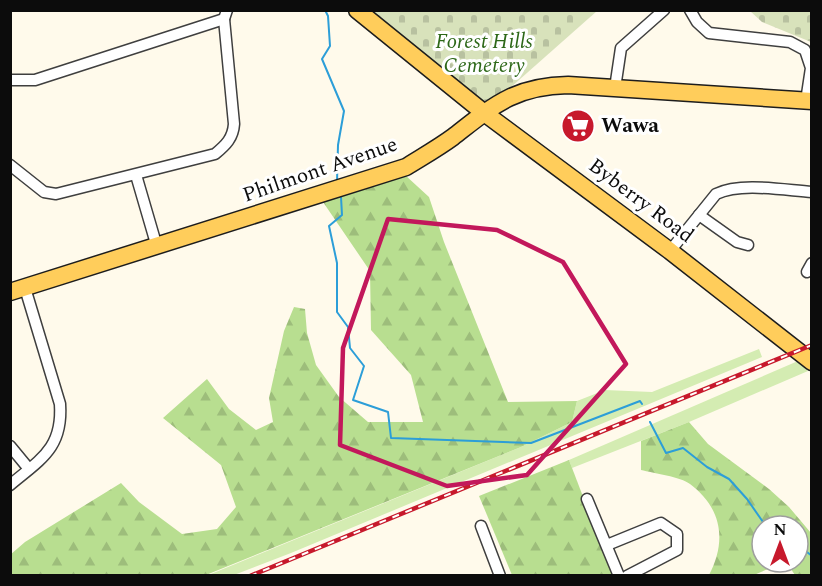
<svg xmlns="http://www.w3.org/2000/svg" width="822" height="586" viewBox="0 0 822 586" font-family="Spectral,serif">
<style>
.green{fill:#d4ecb2}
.forest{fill:url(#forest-firs)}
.cemetery{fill:url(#cemetery-stones)}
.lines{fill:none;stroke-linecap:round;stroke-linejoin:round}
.stream{stroke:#2c9ed8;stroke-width:2}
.street-casing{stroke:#3f3f3f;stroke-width:13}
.primary-casing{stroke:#1d1d1d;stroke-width:19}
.street{stroke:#fff;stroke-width:10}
.primary{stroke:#ffcd5b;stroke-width:16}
.rail-casing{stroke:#c7192c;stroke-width:4.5}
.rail{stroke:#fff;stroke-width:2;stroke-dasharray:7;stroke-linecap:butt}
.marked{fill:none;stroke:#c2185b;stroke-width:4.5;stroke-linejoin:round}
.labels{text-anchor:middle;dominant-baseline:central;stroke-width:6;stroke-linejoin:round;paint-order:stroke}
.park-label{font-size:21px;font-style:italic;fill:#2d6818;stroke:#fff}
.poi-label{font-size:21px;font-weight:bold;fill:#0c0c0c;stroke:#fff;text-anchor:start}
.street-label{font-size:21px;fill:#0c0c0c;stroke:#fff}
</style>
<defs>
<pattern id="forest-firs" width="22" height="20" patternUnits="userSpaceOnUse" patternTransform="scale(1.5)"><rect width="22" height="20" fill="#b8de90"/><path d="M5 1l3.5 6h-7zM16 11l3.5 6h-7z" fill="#9dbd7b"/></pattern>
<pattern id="cemetery-stones" width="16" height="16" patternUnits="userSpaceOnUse" patternTransform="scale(1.5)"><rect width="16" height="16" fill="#d8e2bb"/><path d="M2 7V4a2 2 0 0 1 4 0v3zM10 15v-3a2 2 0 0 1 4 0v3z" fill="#b8c1a0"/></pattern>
</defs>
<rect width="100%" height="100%" fill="#fffaeb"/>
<g class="green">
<polygon points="759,349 762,357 291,553 234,575 206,576 521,447 572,422 577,401 605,390 652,392"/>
<polygon points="798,361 808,371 689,422 572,468 569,460"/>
</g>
<g class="forest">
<polygon points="405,175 429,197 444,242 508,402 577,401 572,422 521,447 206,575 11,575 10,555 25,542 121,483 139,502 182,534 217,529 236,507 221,465 163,418 207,379 229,409 256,430 273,422 269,398 284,331 294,307 305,309 307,333 316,365 339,397 368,422 423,422 411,375 371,330 370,271 323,202"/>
<path d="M689,422L708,444L769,489L789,507L811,533V575H795L786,562H798V526H762V562H784L754,575H709C727,541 722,508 690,484C681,477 653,473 641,470V441Z"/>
<polygon points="569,460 613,575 512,575 479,496"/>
</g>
<g class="cemetery">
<polygon points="356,11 597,11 483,112"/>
<polygon points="750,11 811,11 811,42 762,22"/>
</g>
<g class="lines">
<g class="stream">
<polyline points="325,10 328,16 330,46 322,59 344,111 338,145 337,182"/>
<polyline points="341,197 342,215 329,226 337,263 337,312 348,327 350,348 364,366 353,400 388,412 391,438 531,443 640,401 642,404"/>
<polyline points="650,422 666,453 683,448 707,467 729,479 747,499 763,522 771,526"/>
<polyline points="798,545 812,556"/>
</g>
<defs>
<g id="street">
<polyline points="690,10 697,22 709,33 790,42 805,50 811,68 806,101"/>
<polyline points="10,80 35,80 224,19"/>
<polyline points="615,88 621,48 664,10"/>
<path d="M10,165L44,192L56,194L215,154C226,145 233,138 234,124L224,19L227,10"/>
<polyline points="136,175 157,247"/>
<polyline points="699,215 737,242 748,245"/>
<path d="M670,251L716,194C741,182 783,190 812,192"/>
<polyline points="807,272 812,263"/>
<polyline points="10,446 29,469"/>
<path d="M10,485C41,459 63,448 60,404L25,288"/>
<polyline points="587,499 619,576"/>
<polyline points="481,526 500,576"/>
<polyline points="607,545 661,523 677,534 677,550 627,576"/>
</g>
<g id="primary">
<polyline points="357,10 483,112 670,251 812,362"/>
<path d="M10,292L406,167C422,157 438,148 453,137C493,106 514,86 568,85L812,101"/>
</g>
</defs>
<use href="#street" class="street-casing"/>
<use href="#primary" class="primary-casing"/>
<use href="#street" class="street"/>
<use href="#primary" class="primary"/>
<defs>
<polyline id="rail" points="250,576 812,345"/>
</defs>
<use href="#rail" class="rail-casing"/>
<use href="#rail" class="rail"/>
</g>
<path class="marked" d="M388,219L497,230L563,262L626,364L527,475L447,486L340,445L343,348Z"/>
<defs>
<symbol id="supermarket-disc" viewBox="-11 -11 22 22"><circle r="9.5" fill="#c7192c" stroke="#fff"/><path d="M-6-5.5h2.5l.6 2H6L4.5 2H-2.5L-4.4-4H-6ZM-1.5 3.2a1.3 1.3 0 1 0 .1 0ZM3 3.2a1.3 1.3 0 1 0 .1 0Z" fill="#fff"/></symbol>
</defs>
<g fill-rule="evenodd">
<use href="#supermarket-disc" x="559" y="107" width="38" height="38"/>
</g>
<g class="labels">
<g class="park-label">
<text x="484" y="42">Forest Hills<tspan x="484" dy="24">Cemetery</tspan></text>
</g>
<g class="poi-label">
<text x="601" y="126">Wawa</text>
</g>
<g class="street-label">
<text transform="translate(320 170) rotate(-19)">Philmont Avenue</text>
<text transform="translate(641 201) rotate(37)">Byberry Road</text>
</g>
</g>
<rect width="822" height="586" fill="none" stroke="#0c0c0c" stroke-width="24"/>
<g transform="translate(780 544)"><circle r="28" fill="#ffffff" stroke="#9e9e9e" stroke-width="1.5"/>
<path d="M0-4.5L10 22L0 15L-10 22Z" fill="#c7192c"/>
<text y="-9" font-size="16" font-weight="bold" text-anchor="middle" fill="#0c0c0c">N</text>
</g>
</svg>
